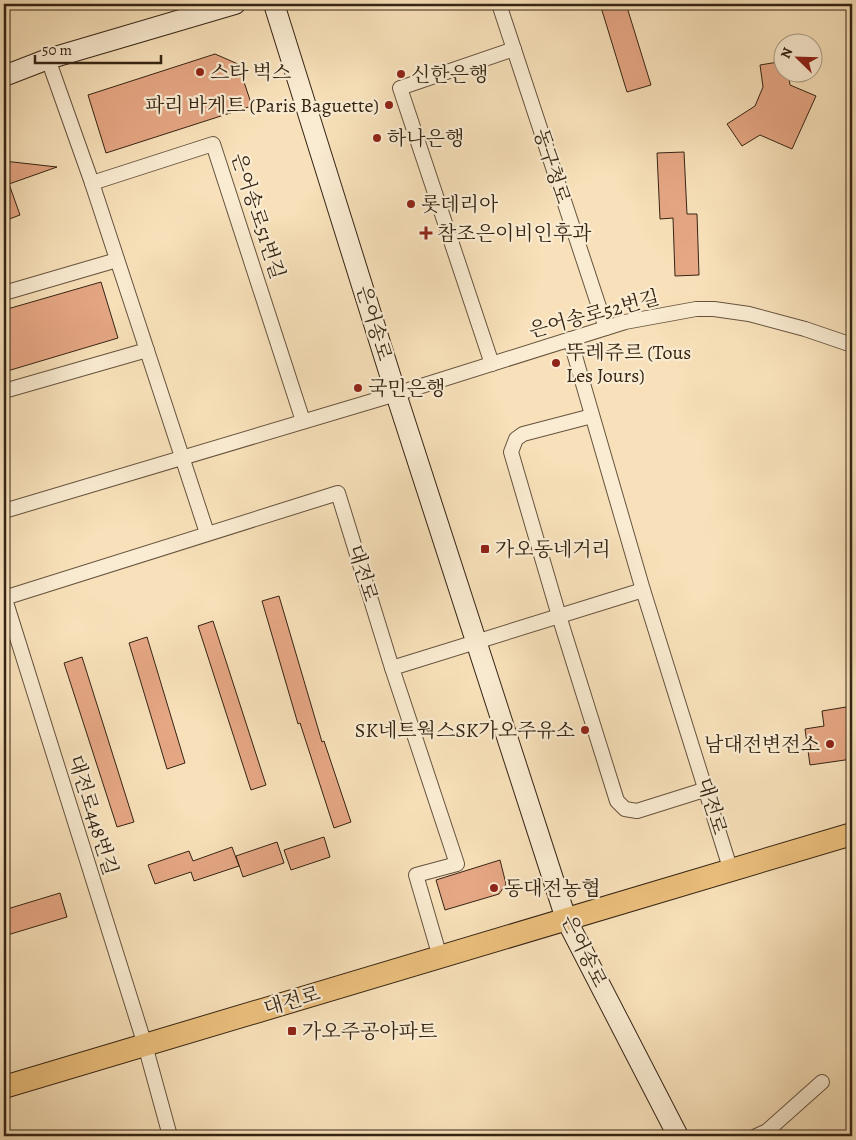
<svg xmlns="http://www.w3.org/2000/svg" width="856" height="1140" viewBox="0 0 856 1140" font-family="Alegreya,'Noto Serif KR',serif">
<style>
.building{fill:#e6a784;stroke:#352414}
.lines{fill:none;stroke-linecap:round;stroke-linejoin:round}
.minor-casing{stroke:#66533e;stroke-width:16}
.secondary-casing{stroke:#352414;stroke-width:22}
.primary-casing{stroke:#352414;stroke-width:24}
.minor{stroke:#faecd2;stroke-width:14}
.secondary{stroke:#faecd2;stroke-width:20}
.primary{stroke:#ecc07d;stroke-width:22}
.poi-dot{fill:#8f2418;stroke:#faecd2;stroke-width:2}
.labels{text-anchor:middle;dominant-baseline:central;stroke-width:4.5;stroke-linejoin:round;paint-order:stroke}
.poi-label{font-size:20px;fill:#352414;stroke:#faecd2;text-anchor:start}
.street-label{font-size:20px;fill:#352414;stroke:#faecd2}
</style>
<rect width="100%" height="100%" fill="#f8e1ba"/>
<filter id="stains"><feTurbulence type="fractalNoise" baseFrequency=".004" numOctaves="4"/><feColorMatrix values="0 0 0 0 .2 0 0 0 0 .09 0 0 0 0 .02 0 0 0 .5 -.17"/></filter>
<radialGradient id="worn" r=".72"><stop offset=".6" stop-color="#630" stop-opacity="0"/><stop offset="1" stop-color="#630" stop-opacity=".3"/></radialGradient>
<g class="building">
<polygon points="600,4 626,4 651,85 627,92"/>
<polygon points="215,54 238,64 252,106 106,153 88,95"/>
<polygon points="784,61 784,72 788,72 790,85 816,96 792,149 760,135 742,146 727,124 755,106 763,87 760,65"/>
<polygon points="684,152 687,214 697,214 699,275 675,276 673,218 660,219 657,153"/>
<polygon points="4,161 57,167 9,184 20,215 4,221"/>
<polygon points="101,282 118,338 4,372 4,310"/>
<polygon points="279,596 322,742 324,741 351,822 334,828 300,723 298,724 262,601"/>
<polygon points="213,621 266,785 251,790 198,626"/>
<polygon points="147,637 185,763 167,769 129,643"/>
<polygon points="82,657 134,822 117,827 64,663"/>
<polygon points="852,706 852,759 810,765 805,729 824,726 822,711"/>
<polygon points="324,837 330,857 291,870 284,850"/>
<polygon points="277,842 284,863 243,877 236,856"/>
<polygon points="232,847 239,866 194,881 191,872 155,884 148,865 189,851 193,861"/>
<polygon points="500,860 506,884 499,894 445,910 436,880"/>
<polygon points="60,893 67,917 4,936 4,910"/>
</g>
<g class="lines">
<defs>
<g id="minor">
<polyline points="499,4 606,328"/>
<polyline points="48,59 92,183 207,533"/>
<polyline points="92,183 213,144 303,421"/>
<polyline points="4,293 117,260"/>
<polyline points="570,339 643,590 731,871"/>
<polyline points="492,364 400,88 514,49"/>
<polyline points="4,391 147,350"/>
<polyline points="592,416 523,434 516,439 511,452 559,616 617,801 625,809 637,811 707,789"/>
<polyline points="4,511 396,394 625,322 696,309 714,309 749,314 805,329 852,345"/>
<polyline points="4,596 145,1045 170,1136"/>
<polyline points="4,598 338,493 392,668 457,864 416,875 440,957"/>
<polyline points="392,668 643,590"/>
<polyline points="756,1136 767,1131 822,1082"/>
</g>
<g id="secondary">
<polyline points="274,4 396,394 566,919 678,1136"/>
<polyline points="4,76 48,59 235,4"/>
</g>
<polyline id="primary" points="4,1087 852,834"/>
</defs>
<use href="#minor" class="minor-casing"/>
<use href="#secondary" class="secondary-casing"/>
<use href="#primary" class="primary-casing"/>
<use href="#minor" class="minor"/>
<use href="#secondary" class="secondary"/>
<use href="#primary" class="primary"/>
</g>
<g class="poi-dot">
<circle cx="200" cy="72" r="5"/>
<circle cx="401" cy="74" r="5"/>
<circle cx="389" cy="105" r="5"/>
<circle cx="377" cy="138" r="5"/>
<circle cx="411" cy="204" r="5"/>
<path d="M423.5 225.5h5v5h5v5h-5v5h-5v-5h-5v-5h5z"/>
<circle cx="556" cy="363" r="5"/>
<circle cx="358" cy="388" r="5"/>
<rect x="480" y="544" width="10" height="10" rx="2.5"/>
<circle cx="585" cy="730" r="5"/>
<circle cx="830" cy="744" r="5"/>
<circle cx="494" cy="888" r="5"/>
<rect x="287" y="1026" width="10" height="10" rx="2.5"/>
</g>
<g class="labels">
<g class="poi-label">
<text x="210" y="72">스타 벅스</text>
<text x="411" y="74">신한은행</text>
<text x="379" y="105" text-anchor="end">파리 바게트 (Paris Baguette)</text>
<text x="387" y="138">하나은행</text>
<text x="421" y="204">롯데리아</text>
<text x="437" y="233">참조은이비인후과</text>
<text x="566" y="352">뚜레쥬르 (Tous<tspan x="566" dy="23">Les Jours)</tspan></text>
<text x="368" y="388">국민은행</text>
<text x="495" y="549">가오동네거리</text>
<text x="575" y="730" text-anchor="end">SK네트웍스SK가오주유소</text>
<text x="820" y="744" text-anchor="end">남대전변전소</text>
<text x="504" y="888">동대전농협</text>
<text x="302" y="1031">가오주공아파트</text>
</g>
<g class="street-label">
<text transform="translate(552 166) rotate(72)">동구청로</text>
<text transform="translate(258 216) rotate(72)">은어송로51번길</text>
<text transform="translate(594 314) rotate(-15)">은어송로52번길</text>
<text transform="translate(374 323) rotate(73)">은어송로</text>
<text transform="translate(363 573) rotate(73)">대전로</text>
<text transform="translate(712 806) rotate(73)">대전로</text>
<text transform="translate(93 815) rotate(73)">대전로448번길</text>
<text transform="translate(584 951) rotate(64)">은어송로</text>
<text transform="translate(292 1001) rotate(-16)">대전로</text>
</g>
</g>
<rect width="856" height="1140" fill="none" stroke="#f8e1ba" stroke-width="20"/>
<rect x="5" y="5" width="846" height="1130" fill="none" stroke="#352414" stroke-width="2.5"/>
<rect x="10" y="10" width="836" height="1120" fill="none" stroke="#352414"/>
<g transform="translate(798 58) rotate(293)"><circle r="24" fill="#faecd2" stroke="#ab9c86"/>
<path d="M0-4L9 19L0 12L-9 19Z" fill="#8f2418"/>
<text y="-8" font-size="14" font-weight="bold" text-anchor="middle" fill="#352414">N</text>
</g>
<path d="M35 55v8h126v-8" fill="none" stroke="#352414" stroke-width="2.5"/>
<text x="42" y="55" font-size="15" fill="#352414" stroke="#faecd2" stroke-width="4" paint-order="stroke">50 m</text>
<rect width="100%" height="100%" filter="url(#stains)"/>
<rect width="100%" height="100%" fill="url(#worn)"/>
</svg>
